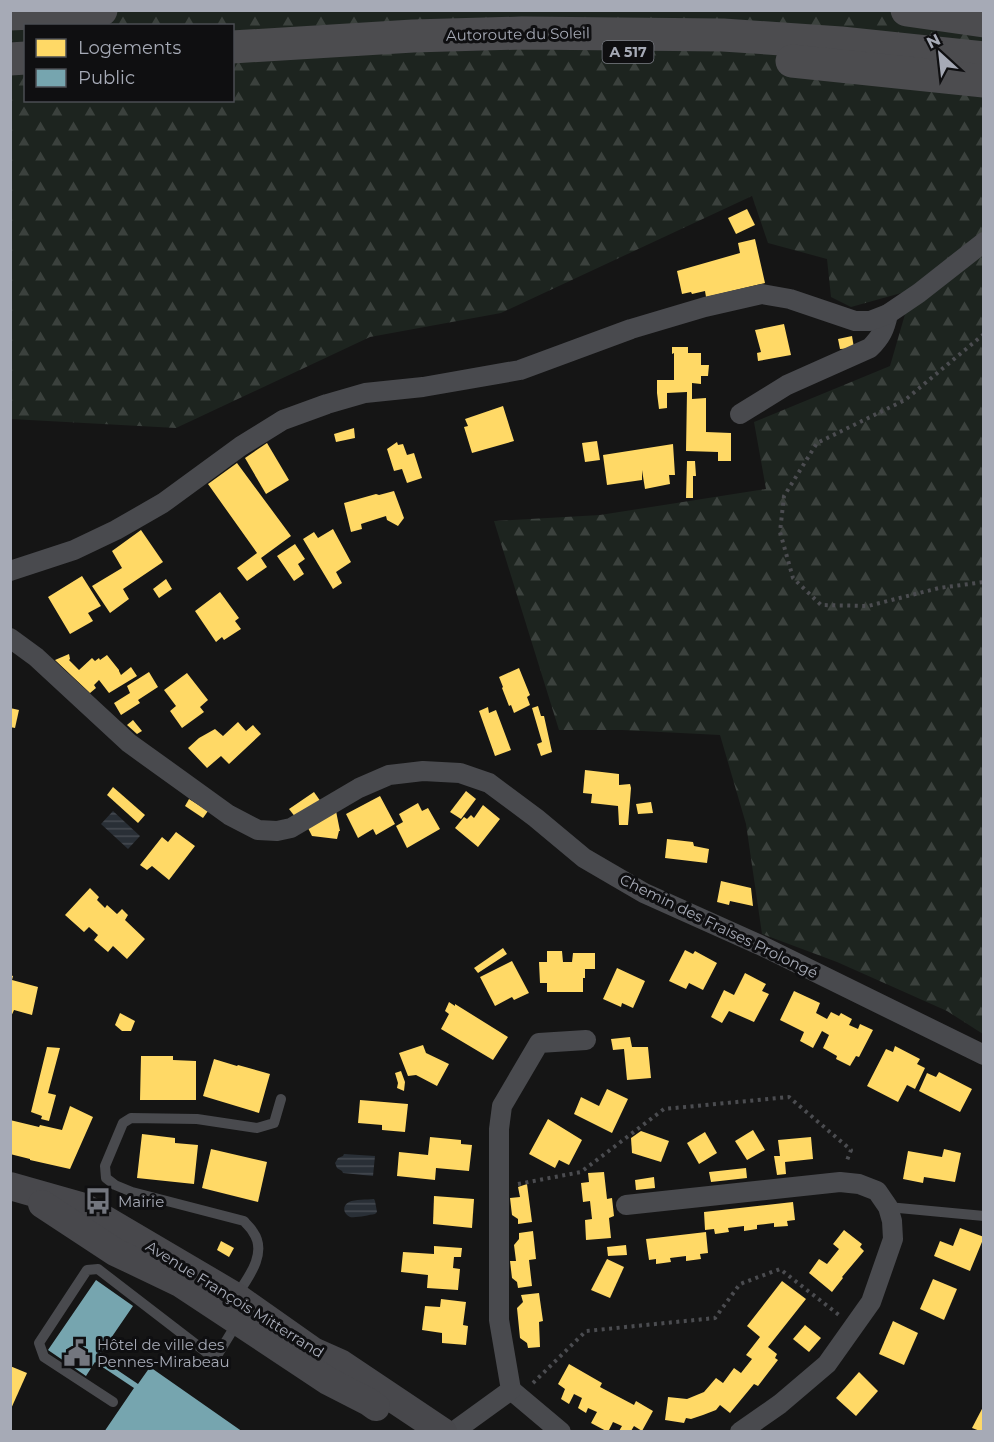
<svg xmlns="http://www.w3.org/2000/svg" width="994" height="1442" viewBox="0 0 994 1442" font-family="Montserrat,sans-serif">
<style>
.forest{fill:url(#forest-firs);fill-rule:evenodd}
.water{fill:url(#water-rules)}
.homes{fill:#ffd966}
.public{fill:#76a5af}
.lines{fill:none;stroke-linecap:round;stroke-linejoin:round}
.path{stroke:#4b4c50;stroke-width:4;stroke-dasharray:3 4.5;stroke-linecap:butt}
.lane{stroke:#494a4e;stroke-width:10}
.street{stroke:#494a4e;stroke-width:20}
.secondary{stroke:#48484c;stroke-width:28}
.highway{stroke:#4c4c4f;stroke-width:33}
.labels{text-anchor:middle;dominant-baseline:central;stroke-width:6;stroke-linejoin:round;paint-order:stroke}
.shield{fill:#0f0f11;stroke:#797c84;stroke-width:1.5}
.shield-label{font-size:14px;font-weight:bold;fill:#a6aab6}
.street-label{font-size:15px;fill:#a6aab6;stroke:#0f0f11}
.poi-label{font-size:15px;fill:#a6aab6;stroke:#0f0f11;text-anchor:start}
</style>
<defs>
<pattern id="forest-firs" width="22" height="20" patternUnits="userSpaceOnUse" patternTransform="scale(1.5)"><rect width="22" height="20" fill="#1d241f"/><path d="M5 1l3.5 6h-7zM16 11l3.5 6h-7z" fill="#3b413d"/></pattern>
<pattern id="water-rules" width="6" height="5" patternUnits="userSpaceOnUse" patternTransform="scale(1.5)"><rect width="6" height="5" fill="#292f36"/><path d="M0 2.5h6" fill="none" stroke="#454a51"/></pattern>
</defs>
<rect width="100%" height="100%" fill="#151515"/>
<path class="forest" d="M10,11H983V1034L947,1011L837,962L762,934L746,824L720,735L622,730H559L494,521L600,515L766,489L754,422L890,366L912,290L851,307L831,297L827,259L768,243L752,196L501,313L370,337L176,428L11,419ZM26,26H232V100H26Z"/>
<g class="water">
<polygon points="113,811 140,836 128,849 101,824"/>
<polygon points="344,1154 375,1156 373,1176 343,1173 342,1171 337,1168 335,1163 338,1158 343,1156"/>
<path d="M374,1199L375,1201L377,1212L375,1214C368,1215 357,1218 350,1217C343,1214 342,1205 349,1202C355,1199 367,1200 374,1199Z"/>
</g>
<g class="homes">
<polygon points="747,209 755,225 736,234 728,218"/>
<polygon points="755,239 765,283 706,297 705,291 692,294 691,292 682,294 677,271 740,253 738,243"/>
<polygon points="784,324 791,355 758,361 757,353 761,352 755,330"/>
<polygon points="852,336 854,348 840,349 838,339"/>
<polygon points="672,347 688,347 688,353 701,353 701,365 709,365 708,376 701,376 701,384 692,383 692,399 706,398 706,432 731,433 731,461 718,461 718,452 686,451 687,392 667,393 667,408 659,409 657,393 657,380 674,380 674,353 672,354"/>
<polygon points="503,406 514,441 472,453 464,427 468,426 465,419"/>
<polygon points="354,428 355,438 336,442 334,434"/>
<polygon points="597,441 600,460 585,462 582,443"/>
<polygon points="397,442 398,445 403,444 407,455 414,453 422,478 407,483 402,469 394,471 387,449"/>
<polygon points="267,443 289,480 266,494 245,458"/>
<polygon points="673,444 675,475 669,475 670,484 645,489 642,470 642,480 607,485 603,455"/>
<polygon points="687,461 695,461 696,476 693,476 693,498 686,498"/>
<polygon points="237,463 291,536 261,558 267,567 247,581 237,568 257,553 208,484"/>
<polygon points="394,491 404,518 398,526 387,520 386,516 361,524 362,529 351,532 344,503 376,494 379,495"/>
<polygon points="333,529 351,562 336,572 342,583 333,589 303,539 314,532 318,538"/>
<polygon points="141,530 163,562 123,589 129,599 110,613 92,586 122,568 112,551"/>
<polygon points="295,544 305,559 298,564 304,574 294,581 277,556"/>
<polygon points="82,576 101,606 88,613 93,621 70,634 48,597"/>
<polygon points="166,579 172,589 159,598 153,589"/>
<polygon points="220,592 239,618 235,621 241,629 224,640 222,637 216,642 195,611"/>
<polygon points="69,654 70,659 69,660 79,670 92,658 95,661 99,658 100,660 107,655 119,670 119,671 121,675 131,667 137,676 109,693 99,680 94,685 96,688 90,693 55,660"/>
<polygon points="519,668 530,695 527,697 530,705 514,713 511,705 509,706 502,688 503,687 499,677"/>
<polygon points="149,672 158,687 138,700 140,703 121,715 114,703 130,693 127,686"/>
<polygon points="187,673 208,700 200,707 204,712 182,728 170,711 176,706 164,690"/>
<polygon points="538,706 541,716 544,716 552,752 541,756 537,744 542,742 532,708"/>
<polygon points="488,707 489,713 496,710 511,750 495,756 479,711"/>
<polygon points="10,708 19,710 15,728 10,727"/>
<polygon points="133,720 142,731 137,734 127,725"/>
<polygon points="238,722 246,731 253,725 261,734 229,764 221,756 207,768 188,748 199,738 215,729 223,736"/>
<polygon points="585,770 619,774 619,785 630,784 631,788 628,825 619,825 618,806 591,803 592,794 583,793"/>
<polygon points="113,787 145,815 138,823 107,795"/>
<polygon points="466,791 476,799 461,819 450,812"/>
<polygon points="314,792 321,802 296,818 289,809"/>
<polygon points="380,796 395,824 376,835 373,829 358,838 346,814"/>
<polygon points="189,799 208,811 203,818 185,806"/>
<polygon points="651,802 653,813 638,814 636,804"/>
<polygon points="418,803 422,811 428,808 440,829 407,848 396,826 403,822 399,814"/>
<polygon points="483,805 500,819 478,847 455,828 464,817 467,819 471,815 474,818"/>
<polygon points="336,811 340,831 339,831 337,839 312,836 308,828"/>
<polygon points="176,832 195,846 169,880 152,866 147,870 140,865 162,837 168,842"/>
<polygon points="667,839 693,842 694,846 709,849 707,863 665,858"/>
<polygon points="721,881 751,888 753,906 730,901 729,905 717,902"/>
<polygon points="90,888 99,897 97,900 105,908 107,905 117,914 122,909 128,915 125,920 145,939 127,959 113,946 108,952 94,940 98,935 89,927 84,932 65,915"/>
<polygon points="503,948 507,954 478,973 474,968"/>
<polygon points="685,950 693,954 695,951 717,963 703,990 689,983 686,989 669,981"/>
<polygon points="547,951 562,951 563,962 572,962 573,953 595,953 595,969 585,969 585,978 583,978 583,992 547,992 547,983 540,983 539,962 547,962"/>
<polygon points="512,961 529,993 514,1000 512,997 495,1006 480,977"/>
<polygon points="617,968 645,981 633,1008 622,1003 621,1007 603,999"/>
<polygon points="745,973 766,984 762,991 769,994 754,1022 729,1011 722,1023 711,1017 724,990 734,995"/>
<polygon points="10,975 13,976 12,980 38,987 32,1015 14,1010 10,1019"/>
<polygon points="794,991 820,1003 816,1013 827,1019 831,1012 839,1016 841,1013 852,1019 849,1025 858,1029 860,1024 873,1030 859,1057 856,1056 850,1066 836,1059 837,1056 823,1048 829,1035 822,1031 813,1048 800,1041 804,1032 780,1020"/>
<polygon points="449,1002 455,1006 455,1004 508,1037 493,1060 441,1029 449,1014 445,1011"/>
<polygon points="120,1013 135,1021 131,1031 122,1031 115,1025"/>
<polygon points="630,1037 632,1047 648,1047 651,1078 627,1080 624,1049 613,1050 611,1039"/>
<polygon points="423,1045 426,1053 449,1064 437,1086 416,1075 408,1076 399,1053"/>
<polygon points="895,1046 920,1059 917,1064 925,1068 915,1089 907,1085 898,1102 867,1086 886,1049 893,1052"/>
<polygon points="47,1047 60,1048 48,1093 56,1095 49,1121 41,1119 42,1116 31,1112"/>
<polygon points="141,1056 173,1056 173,1060 196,1061 196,1100 140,1100"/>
<polygon points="214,1059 237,1066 238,1065 270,1074 259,1113 203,1096"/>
<polygon points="401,1071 405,1082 404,1091 397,1088 398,1083 395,1073"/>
<polygon points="939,1072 972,1089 960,1112 919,1091 927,1073 936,1077"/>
<polygon points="607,1089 628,1099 612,1133 574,1114 581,1097 599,1106"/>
<polygon points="360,1100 408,1104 405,1132 382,1130 382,1125 358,1123"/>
<polygon points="70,1106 93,1117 70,1169 30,1160 30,1159 10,1154 10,1120 39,1127 40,1125 62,1130"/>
<polygon points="548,1119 582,1140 569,1165 559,1160 555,1168 529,1154"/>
<polygon points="753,1130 765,1150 747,1160 735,1141"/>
<polygon points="641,1131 669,1141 661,1162 632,1153 631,1138"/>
<polygon points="705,1132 717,1153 699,1164 687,1143"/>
<polygon points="142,1134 175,1138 175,1143 198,1145 194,1184 137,1178"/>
<polygon points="430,1137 461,1140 461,1144 472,1145 469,1171 436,1168 435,1180 397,1176 399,1152 428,1155"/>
<polygon points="811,1137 813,1159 785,1162 786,1174 777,1175 774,1156 780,1156 778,1140"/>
<polygon points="211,1149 267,1162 258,1202 202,1188"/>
<polygon points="944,1149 961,1153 955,1182 924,1177 923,1183 903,1179 908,1151 942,1157"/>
<polygon points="746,1168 747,1178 711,1182 709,1172"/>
<polygon points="604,1172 607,1199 612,1198 614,1216 609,1218 611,1238 586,1240 585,1220 592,1219 590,1201 583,1202 581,1183 589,1182 588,1173"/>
<polygon points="654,1177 655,1188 636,1190 635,1180"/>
<polygon points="527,1184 532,1222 518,1224 518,1219 512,1215 510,1198 520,1197 518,1187"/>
<polygon points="434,1196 474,1199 472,1228 433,1224"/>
<polygon points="793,1202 795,1220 787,1221 788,1226 774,1227 774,1223 757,1225 757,1229 744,1231 744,1226 728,1228 729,1232 715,1234 714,1229 705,1230 704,1212"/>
<polygon points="960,1228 984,1237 970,1271 934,1256 940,1241 953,1246"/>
<polygon points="844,1230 862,1244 860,1247 864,1251 842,1277 843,1278 832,1292 809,1273 819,1259 827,1264 839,1249 833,1244"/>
<polygon points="533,1231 536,1259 529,1260 532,1286 518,1288 517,1282 512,1278 510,1261 516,1261 514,1245 519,1239 519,1233"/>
<polygon points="706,1232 708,1253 700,1254 701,1259 686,1261 686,1256 670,1258 671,1262 656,1264 656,1259 649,1260 646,1239"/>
<polygon points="221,1241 234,1248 229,1257 217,1250"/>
<polygon points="626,1245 627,1255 608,1256 607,1247"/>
<polygon points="434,1246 462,1248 461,1257 454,1257 453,1268 460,1269 458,1290 427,1288 428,1275 401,1272 403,1252 434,1254"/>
<polygon points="607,1259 624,1267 610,1298 591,1290"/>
<polygon points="933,1279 957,1289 944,1320 920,1309"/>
<polygon points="782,1281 806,1299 768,1347 777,1354 775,1358 778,1360 758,1386 754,1384 730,1413 720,1405 716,1410 703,1415 691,1419 686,1418 684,1423 665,1420 668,1397 687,1399 704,1392 716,1378 723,1383 734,1368 741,1373 752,1359 746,1355 760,1337 747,1326"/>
<polygon points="539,1293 543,1321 539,1322 540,1347 528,1348 527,1343 520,1338 517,1308 523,1302 521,1295"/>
<polygon points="441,1299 466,1302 463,1325 468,1326 466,1345 442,1343 442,1333 422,1330 425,1306 440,1307"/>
<polygon points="893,1321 918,1333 904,1365 879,1354"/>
<polygon points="805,1325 821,1338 809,1352 793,1339"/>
<polygon points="569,1364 602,1383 600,1387 634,1405 636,1401 653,1411 642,1431 634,1426 631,1431 619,1431 622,1426 613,1422 608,1432 591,1423 597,1412 588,1408 586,1413 578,1408 582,1398 574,1394 569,1404 561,1399 565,1389 558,1384"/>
<polygon points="10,1366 27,1373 10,1411"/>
<polygon points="859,1372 878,1391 856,1416 836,1398"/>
<polygon points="984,1405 984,1431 980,1431 972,1428"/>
</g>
<polygon class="public" points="96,1280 133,1306 98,1357 138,1384 150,1367 243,1432 104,1432 134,1388 95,1362 86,1376 48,1350"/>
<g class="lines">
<g class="path">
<polyline points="984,334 905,400 817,443 784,496 780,532 793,578 821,605 868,606 939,588 984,582"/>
<polyline points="518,1184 581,1172 664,1109 789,1097 851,1150 846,1163"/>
<polyline points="533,1383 586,1331 715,1318 740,1284 780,1269 839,1315"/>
</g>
<g class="lane">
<polyline points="888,1207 984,1216"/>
<path d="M236,1296C248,1278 268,1253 253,1232C251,1228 247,1225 244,1221L132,1192L115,1185L106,1178L105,1166L123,1123L131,1118L197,1119L257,1128L274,1123L281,1099"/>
<polyline points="113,1402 44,1357 39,1343 87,1270 98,1269 215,1359 237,1323"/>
</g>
<g class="street">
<path d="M740,414L787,385L870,348C881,337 885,329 888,314"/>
<polyline points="10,571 74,550 116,530 163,503 241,446 283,420 327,404 365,393 423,387 520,370 631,329 705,307 762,294 790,299 855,321 870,321 888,314 919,293 984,242"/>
<polyline points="10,638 36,657 129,743 229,815 258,830 277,831 291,828 359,788 389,775 423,771 460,773 489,783 536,818 584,858 644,893 760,945 984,1055"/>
<polyline points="626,1205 840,1182 859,1184 877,1191 888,1207 892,1221 893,1239 871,1302 827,1364 780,1404 740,1432"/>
<polyline points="511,1390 561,1432"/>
<polyline points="453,1432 511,1390 499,1320 499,1129 502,1106 539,1043 586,1040"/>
</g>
<g class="secondary">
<polyline points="10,1186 84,1207 235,1296 313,1351 340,1363 443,1432"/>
<polyline points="42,1204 115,1252 180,1283 328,1381 369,1402 376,1407"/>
</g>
<g class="highway">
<polyline points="907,10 984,21"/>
<polyline points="10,14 101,10"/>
<polyline points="232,47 413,36 522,33 723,35 841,43 984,58"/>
<polyline points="10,59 26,58"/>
<polyline points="792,61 984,81"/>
</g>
</g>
<defs>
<symbol id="bus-bare" viewBox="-9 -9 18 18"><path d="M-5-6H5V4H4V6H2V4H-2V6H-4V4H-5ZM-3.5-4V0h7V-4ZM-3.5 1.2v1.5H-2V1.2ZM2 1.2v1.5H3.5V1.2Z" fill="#73767e" stroke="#0f0f11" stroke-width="2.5" paint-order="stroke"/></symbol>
<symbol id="civic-bare" viewBox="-9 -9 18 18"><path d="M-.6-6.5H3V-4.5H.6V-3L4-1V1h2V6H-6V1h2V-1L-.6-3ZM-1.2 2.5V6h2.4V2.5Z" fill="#73767e" stroke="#0f0f11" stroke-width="2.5" paint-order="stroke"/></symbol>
</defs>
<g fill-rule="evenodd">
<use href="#bus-bare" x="79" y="1182" width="38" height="38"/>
<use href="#civic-bare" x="58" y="1334" width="38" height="38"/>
</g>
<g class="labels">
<rect class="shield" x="602.5" y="41" width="51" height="22" rx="4.5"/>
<g class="shield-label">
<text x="628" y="52">A 517</text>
</g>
<g class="street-label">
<text transform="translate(518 34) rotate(-1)">Autoroute du Soleil</text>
<text transform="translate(719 926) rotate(26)">Chemin des Fraises Prolongé</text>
<text transform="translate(235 1299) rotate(32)">Avenue François Mitterrand</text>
</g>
<g class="poi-label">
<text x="118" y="1201">Mairie</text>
<text x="97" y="1344">Hôtel de ville des<tspan x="97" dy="17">Pennes-Mirabeau</tspan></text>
</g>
</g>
<rect width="994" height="1442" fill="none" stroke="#a6aab6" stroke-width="24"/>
<rect x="24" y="24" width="210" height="78" fill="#0f0f11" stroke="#4b4d53" stroke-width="1.5"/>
<rect x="36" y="39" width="30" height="18" fill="#ffd966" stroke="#4b4d53" stroke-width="1.5"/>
<text x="78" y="54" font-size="18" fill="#a6aab6">Logements</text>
<rect x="36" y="69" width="30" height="18" fill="#76a5af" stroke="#4b4d53" stroke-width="1.5"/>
<text x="78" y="84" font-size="18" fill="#a6aab6">Public</text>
<g transform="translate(940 54) rotate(333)" stroke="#0f0f11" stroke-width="4.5" paint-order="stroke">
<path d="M0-4.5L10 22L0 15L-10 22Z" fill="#a6aab6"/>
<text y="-9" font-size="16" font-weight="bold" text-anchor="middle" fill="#a6aab6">N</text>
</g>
</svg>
